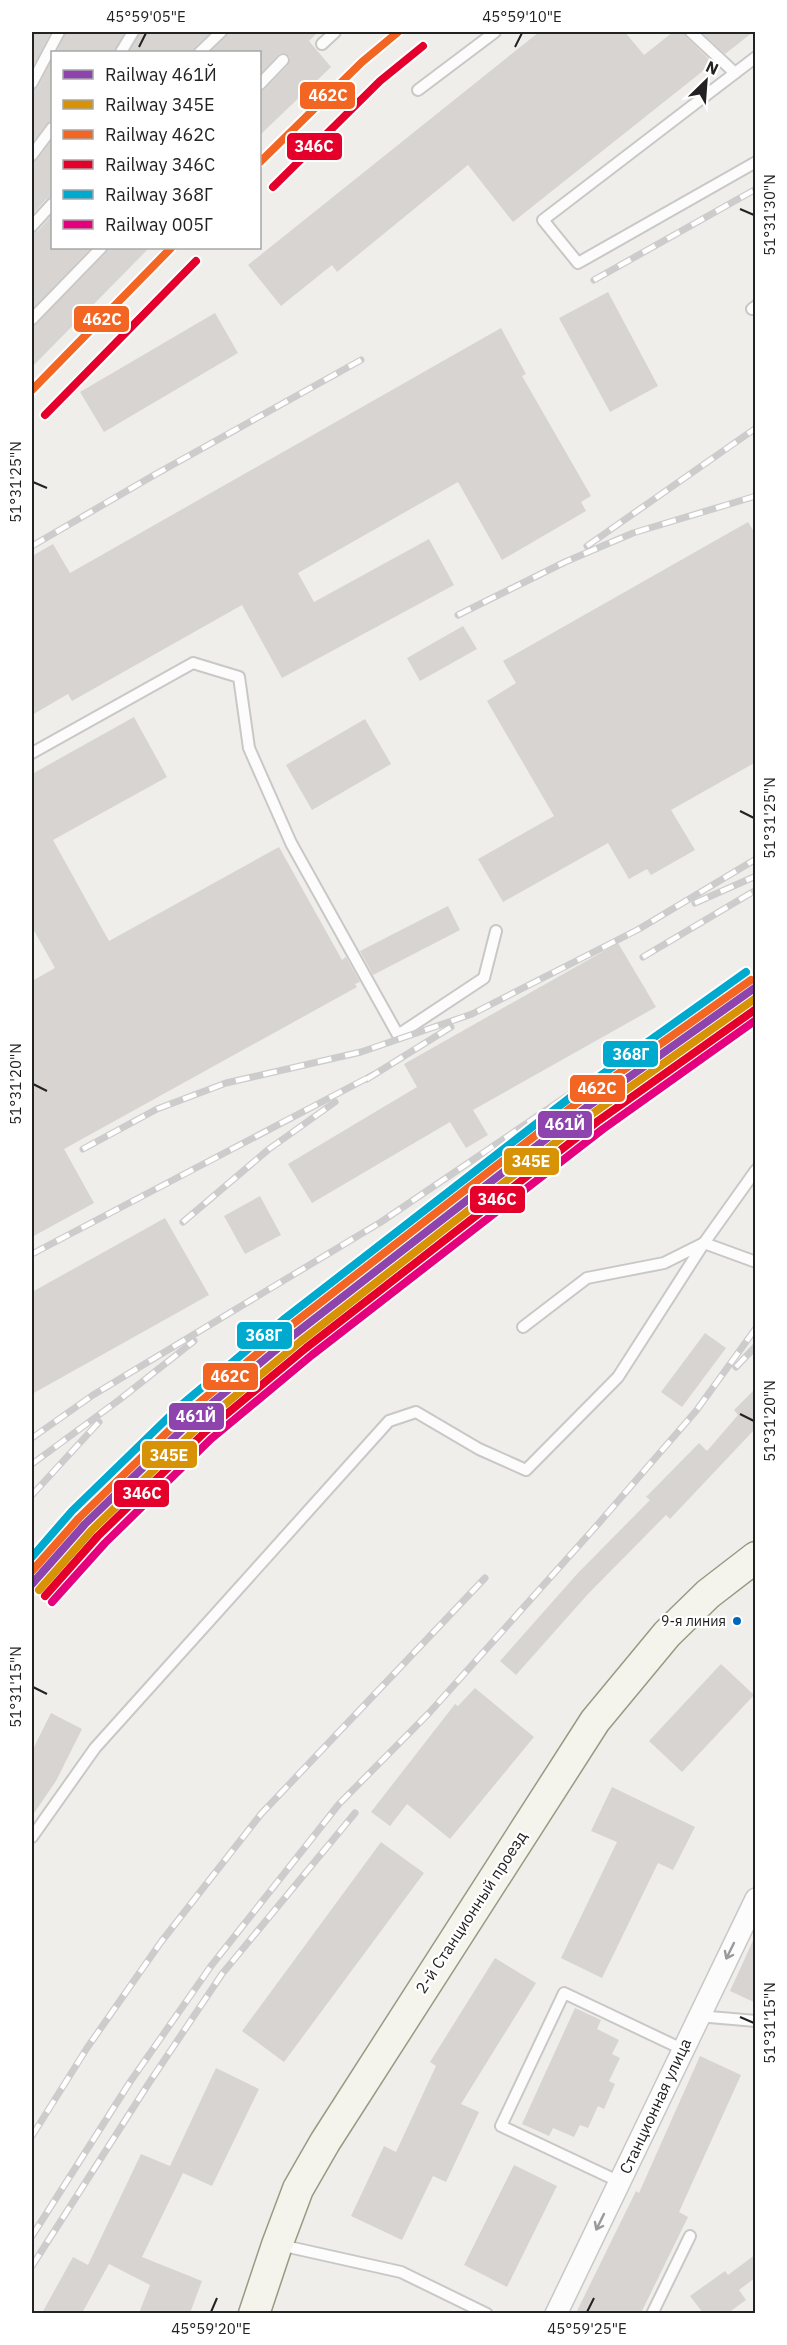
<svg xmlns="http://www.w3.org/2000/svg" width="787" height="2345" viewBox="0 0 787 2345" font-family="'IBM Plex Sans',sans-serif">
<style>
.building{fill:#d7d4d2}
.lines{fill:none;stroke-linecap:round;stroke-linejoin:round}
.service-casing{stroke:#c9c8c7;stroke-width:14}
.minor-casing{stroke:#c9c8c7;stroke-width:24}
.secondary-casing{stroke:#999a82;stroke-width:33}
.service{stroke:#fdfcfc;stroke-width:10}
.minor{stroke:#fdfcfc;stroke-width:21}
.secondary{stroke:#f4f4ed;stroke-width:30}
.rail-casing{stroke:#ccc;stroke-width:7}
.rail{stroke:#fff;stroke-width:4.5;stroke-dasharray:14;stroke-linecap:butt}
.rail-1-casing{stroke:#fff;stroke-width:12}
.rail-2-casing{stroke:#fff;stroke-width:12}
.rail-3-casing{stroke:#fff;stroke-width:12}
.rail-4-casing{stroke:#fff;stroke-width:12}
.rail-5-casing{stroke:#fff;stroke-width:12}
.rail-6-casing{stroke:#fff;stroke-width:12}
.rail-1{stroke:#8e44ad;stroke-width:8}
.rail-2{stroke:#d79205;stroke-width:8}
.rail-3{stroke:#f26522;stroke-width:8}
.rail-4{stroke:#e4002b;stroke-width:8}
.rail-5{stroke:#00a9ce;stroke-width:8}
.rail-6{stroke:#e5007d;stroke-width:8}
.oneway{stroke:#9a9a9a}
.ticks{fill:none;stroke:#222;stroke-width:2}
.bus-dot{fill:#0065bd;stroke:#fff;stroke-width:2}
.labels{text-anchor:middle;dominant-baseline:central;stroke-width:4.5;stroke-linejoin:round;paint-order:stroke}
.bus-label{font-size:14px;fill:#222;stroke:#fff;text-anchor:end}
.street-label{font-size:16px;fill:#222;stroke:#fff}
.line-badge{stroke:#fff;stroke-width:2}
.badge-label{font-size:16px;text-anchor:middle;font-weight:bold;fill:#fff}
.neatline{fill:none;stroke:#222;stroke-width:2}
.ticks-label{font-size:15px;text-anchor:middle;fill:#222}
</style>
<rect width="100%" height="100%" fill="#f0eeeb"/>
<g class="building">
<polygon points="32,32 51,32 32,68"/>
<polygon points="66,32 125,32 114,52 57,52"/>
<polygon points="140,32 211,32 195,47 193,52 129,52"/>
<polygon points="228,32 318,32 309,41 331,67 260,135 260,91 265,89 288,65 290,57 285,53 280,53 260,74 260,52 210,52 226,37"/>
<polygon points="539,32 625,32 644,55 673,32 684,32 686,37 713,63 513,222 468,165 337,272 332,265 281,306 248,265"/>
<polygon points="701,32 753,32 725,54"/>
<polygon points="52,60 52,121 46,124 32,143 32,90 38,87"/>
<polygon points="52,140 52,197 46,199 32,215 32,162 38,159"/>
<polygon points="52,215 52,248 91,248 32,309 32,233 38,231"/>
<polygon points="108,248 149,248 32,367 32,326 37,324 106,253"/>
<polygon points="608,292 658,386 610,412 559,318"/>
<polygon points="215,313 238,353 104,432 80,392"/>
<polygon points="501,328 526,374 522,376 591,496 581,502 586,511 502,560 458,482 298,573 314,602 429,539 454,585 282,678 242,605 72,701 68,694 32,715 32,556 53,544 70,573"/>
<polygon points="748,522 756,535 756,762 671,810 695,850 651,875 647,869 629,879 608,843 503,902 478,859 554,816 487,701 516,683 503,661"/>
<polygon points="463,626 477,649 420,681 407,658"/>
<polygon points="134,717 167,777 53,840 109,941 279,847 342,960 346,957 360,982 355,984 357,987 64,1149 94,1203 32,1237 32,981 55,968 32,927 32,774"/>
<polygon points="365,719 391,764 312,810 286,765"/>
<polygon points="448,906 460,930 373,975 360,951"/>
<polygon points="618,943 656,1007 473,1110 488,1135 466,1148 450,1122 312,1203 288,1164 417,1087 404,1064"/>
<polygon points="260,1196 281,1235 245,1254 224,1216"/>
<polygon points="165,1218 209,1295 32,1394 32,1292"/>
<polygon points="705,1333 726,1348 682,1407 661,1392"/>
<polygon points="756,1388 756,1431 754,1430 670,1519 666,1515 588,1594 516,1675 500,1661 577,1574 650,1500 646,1497 699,1443 707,1451 738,1415 734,1410"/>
<polygon points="721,1664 754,1695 682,1772 649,1741"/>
<polygon points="475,1688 534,1737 450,1839 407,1804 390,1826 371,1812 455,1704 458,1706"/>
<polygon points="51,1713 82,1729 56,1781 32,1816 32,1751"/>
<polygon points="612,1787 695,1827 673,1870 658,1863 602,1978 561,1958 617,1842 591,1831"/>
<polygon points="381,1842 424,1873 284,2062 242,2031"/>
<polygon points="756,1934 756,2003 730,1991"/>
<polygon points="495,1958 536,1983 461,2104 479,2112 446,2182 433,2176 402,2240 351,2216 384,2146 396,2152 436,2066 430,2062"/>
<polygon points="575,2008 601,2020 597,2029 619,2040 612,2054 620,2058 609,2081 615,2084 604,2109 598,2106 588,2128 580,2125 574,2137 553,2128 549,2136 522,2124"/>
<polygon points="700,2056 741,2075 679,2212 688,2217 641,2313 576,2313 636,2191 639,2193"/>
<polygon points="216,2068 259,2089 212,2186 183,2173 142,2257 202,2281 190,2313 139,2313 150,2285 109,2264 82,2313 42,2313 73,2257 88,2265 141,2154 170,2166"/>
<polygon points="514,2165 557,2186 507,2287 464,2265"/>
<polygon points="756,2254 756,2277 739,2290 746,2300 728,2313 703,2313 690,2296 725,2271 728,2275"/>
</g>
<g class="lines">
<defs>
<g id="service">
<polyline points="691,32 735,73"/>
<polyline points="322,44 335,32"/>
<polyline points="121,52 133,32"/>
<polyline points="200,52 221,32"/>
<polyline points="756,57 543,220 578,263 756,162"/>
<polyline points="32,83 59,32"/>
<polyline points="260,84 283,60"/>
<polyline points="418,90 495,32"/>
<polyline points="32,155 52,128"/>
<polyline points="32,226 52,204"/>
<polyline points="752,309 756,306"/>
<polyline points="32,319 101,248"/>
<polyline points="32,753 193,663 239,677 249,748 291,843 398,1035 484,978 496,931"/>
<polyline points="523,1327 587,1278 664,1263 704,1243 756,1262"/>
<polyline points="32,1837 95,1748 389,1421 416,1412 479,1449 526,1470 618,1377 704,1243 756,1170"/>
<polyline points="698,2016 756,2021"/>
<polyline points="620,2182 501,2126 564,1993 682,2049"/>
<polyline points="280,2245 401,2272 487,2314"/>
<polyline points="652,2314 690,2236"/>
</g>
<polyline id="minor" points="556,2314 756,1899"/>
<polyline id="secondary" points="254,2314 277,2245 298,2189 325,2142 595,1721 667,1634 708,1594 756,1557"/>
</defs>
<use href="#service" class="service-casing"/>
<use href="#minor" class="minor-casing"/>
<use href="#secondary" class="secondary-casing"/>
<use href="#service" class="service"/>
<use href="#minor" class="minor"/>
<use href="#secondary" class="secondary"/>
<defs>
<g id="rail">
<polyline points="594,280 756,189"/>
<polyline points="32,546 156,474 361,360"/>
<polyline points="587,546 756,428"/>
<polyline points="458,615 565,562 633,533 756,496"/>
<polyline points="695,903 756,876"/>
<polyline points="643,957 756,890"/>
<polyline points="367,1079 451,1027"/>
<polyline points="83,1149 157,1109 226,1083 361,1052 472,1014 639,929 756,859"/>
<polyline points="183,1222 269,1149 335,1102"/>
<polyline points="32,1254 373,1075"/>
<polyline points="736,1367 756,1346"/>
<polyline points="32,1438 93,1395 381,1222 576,1090"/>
<polyline points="32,1464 119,1400 194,1341"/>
<polyline points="32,1495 99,1422"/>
<polyline points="32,2136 87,2048 161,1942 261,1814 485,1578"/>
<polyline points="32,2236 130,2082 211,1966 339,1804 430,1712 599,1523 696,1411 756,1328"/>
<polyline points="32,2266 149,2083 222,1974 355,1813"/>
</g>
</defs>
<use href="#rail" class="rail-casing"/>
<use href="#rail" class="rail"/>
<defs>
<polyline id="rail-1" points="32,1584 85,1524 193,1419 295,1334 587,1107 756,987"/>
<polyline id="rail-2" points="39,1590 92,1530 199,1426 301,1341 592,1114 756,998"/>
<g id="rail-3">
<polyline points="260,162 362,62 398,32"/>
<polyline points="32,390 171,248"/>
<polyline points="32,1571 79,1518 187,1413 289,1327 581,1100 751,980"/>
</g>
<g id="rail-4">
<polyline points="273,187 380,81 423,46"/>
<polyline points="45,415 196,261"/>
<polyline points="45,1596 98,1536 205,1432 306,1348 598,1121 756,1009"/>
</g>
<polyline id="rail-5" points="32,1557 72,1511 180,1406 283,1320 576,1093 746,972"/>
<polyline id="rail-6" points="52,1602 105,1543 211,1439 312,1355 603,1129 756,1020"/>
</defs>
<use href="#rail-1" class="rail-1-casing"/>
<use href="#rail-2" class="rail-2-casing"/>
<use href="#rail-3" class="rail-3-casing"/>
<use href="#rail-4" class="rail-4-casing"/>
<use href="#rail-5" class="rail-5-casing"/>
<use href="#rail-6" class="rail-6-casing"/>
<use href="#rail-1" class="rail-1"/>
<use href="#rail-2" class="rail-2"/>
<use href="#rail-3" class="rail-3"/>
<use href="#rail-4" class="rail-4"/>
<use href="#rail-5" class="rail-5"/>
<use href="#rail-6" class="rail-6"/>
</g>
<defs><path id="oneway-shaft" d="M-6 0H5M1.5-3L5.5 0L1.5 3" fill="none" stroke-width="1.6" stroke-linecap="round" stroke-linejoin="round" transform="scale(1.5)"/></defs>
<g class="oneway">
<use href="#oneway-shaft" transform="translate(730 1951) rotate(116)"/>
<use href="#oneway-shaft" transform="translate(600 2222) rotate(116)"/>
</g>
<path class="ticks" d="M139,47L146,33M515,47L522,33M740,209L754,215M33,482L47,488M740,811L754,818M33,1084L47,1091M740,1414L754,1421M33,1687L47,1694M740,2017L754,2023M211,2312L217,2298M587,2312L594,2298"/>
<circle class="bus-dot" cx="737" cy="1621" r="5"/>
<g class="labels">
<g class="bus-label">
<text x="726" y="1621">9-я линия</text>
</g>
<g class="street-label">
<text transform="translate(471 1912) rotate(-57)">2-й Станционный проезд</text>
<text transform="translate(655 2106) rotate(-65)">Станционная улица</text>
</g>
</g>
<g class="line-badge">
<rect x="299" y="81" width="57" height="29" rx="6" fill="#f26522"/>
<rect x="286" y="132" width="57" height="29" rx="6" fill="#e4002b"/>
<rect x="73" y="305" width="57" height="28" rx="6" fill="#f26522"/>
<rect x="602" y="1040" width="57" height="28" rx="6" fill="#00a9ce"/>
<rect x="569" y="1074" width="57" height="29" rx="6" fill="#f26522"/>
<rect x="537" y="1110" width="56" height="29" rx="6" fill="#8e44ad"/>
<rect x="503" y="1147" width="57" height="29" rx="6" fill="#d79205"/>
<rect x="469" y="1185" width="57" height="29" rx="6" fill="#e4002b"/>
<rect x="236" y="1321" width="57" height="29" rx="6" fill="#00a9ce"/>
<rect x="202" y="1362" width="57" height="29" rx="6" fill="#f26522"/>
<rect x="168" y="1402" width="57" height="29" rx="6" fill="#8e44ad"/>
<rect x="141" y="1440" width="57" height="29" rx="6" fill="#d79205"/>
<rect x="113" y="1479" width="57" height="29" rx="6" fill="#e4002b"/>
</g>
<g class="badge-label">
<text x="328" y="101">462С</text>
<text x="314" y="152">346С</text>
<text x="102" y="325">462С</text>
<text x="631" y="1060">368Г</text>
<text x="597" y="1094">462С</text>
<text x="565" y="1130">461Й</text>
<text x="531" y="1167">345Е</text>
<text x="497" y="1205">346С</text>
<text x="264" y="1341">368Г</text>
<text x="230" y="1382">462С</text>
<text x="196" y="1422">461Й</text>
<text x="169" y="1461">345Е</text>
<text x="142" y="1499">346С</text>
</g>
<rect width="787" height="2345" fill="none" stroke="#ffffff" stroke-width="66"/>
<rect x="51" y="51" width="210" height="198" fill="#ffffff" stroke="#a7a7a7" stroke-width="1.5"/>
<rect x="63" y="70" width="30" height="9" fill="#8e44ad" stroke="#a7a7a7" stroke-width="1.5"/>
<text x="105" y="81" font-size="18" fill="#222222">Railway 461Й</text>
<rect x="63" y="100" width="30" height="9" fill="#d79205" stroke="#a7a7a7" stroke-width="1.5"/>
<text x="105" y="111" font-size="18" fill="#222222">Railway 345Е</text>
<rect x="63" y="130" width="30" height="9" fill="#f26522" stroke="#a7a7a7" stroke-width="1.5"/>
<text x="105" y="141" font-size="18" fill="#222222">Railway 462С</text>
<rect x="63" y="160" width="30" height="9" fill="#e4002b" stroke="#a7a7a7" stroke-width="1.5"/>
<text x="105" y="171" font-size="18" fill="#222222">Railway 346С</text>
<rect x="63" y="190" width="30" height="9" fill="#00a9ce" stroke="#a7a7a7" stroke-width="1.5"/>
<text x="105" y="201" font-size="18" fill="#222222">Railway 368Г</text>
<rect x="63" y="220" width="30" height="9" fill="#e5007d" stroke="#a7a7a7" stroke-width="1.5"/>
<text x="105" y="231" font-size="18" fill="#222222">Railway 005Г</text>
<g transform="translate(706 81) rotate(25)" stroke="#ffffff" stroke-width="4.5" paint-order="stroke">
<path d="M0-4.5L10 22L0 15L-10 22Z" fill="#222222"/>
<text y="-9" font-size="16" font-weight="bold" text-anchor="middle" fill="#222222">N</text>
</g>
<rect x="33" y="33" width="721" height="2279" class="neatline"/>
<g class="ticks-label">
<text x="146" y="22">45°59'05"E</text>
<text x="522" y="22">45°59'10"E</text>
<text transform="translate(770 215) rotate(-90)" y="5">51°31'30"N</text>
<text transform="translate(16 482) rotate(-90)" y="5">51°31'25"N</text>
<text transform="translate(770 818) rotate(-90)" y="5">51°31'25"N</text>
<text transform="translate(16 1084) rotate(-90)" y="5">51°31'20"N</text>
<text transform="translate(770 1421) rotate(-90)" y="5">51°31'20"N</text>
<text transform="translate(16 1687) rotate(-90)" y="5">51°31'15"N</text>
<text transform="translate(770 2023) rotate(-90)" y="5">51°31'15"N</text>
<text x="211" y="2334">45°59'20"E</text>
<text x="587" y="2334">45°59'25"E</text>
</g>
</svg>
